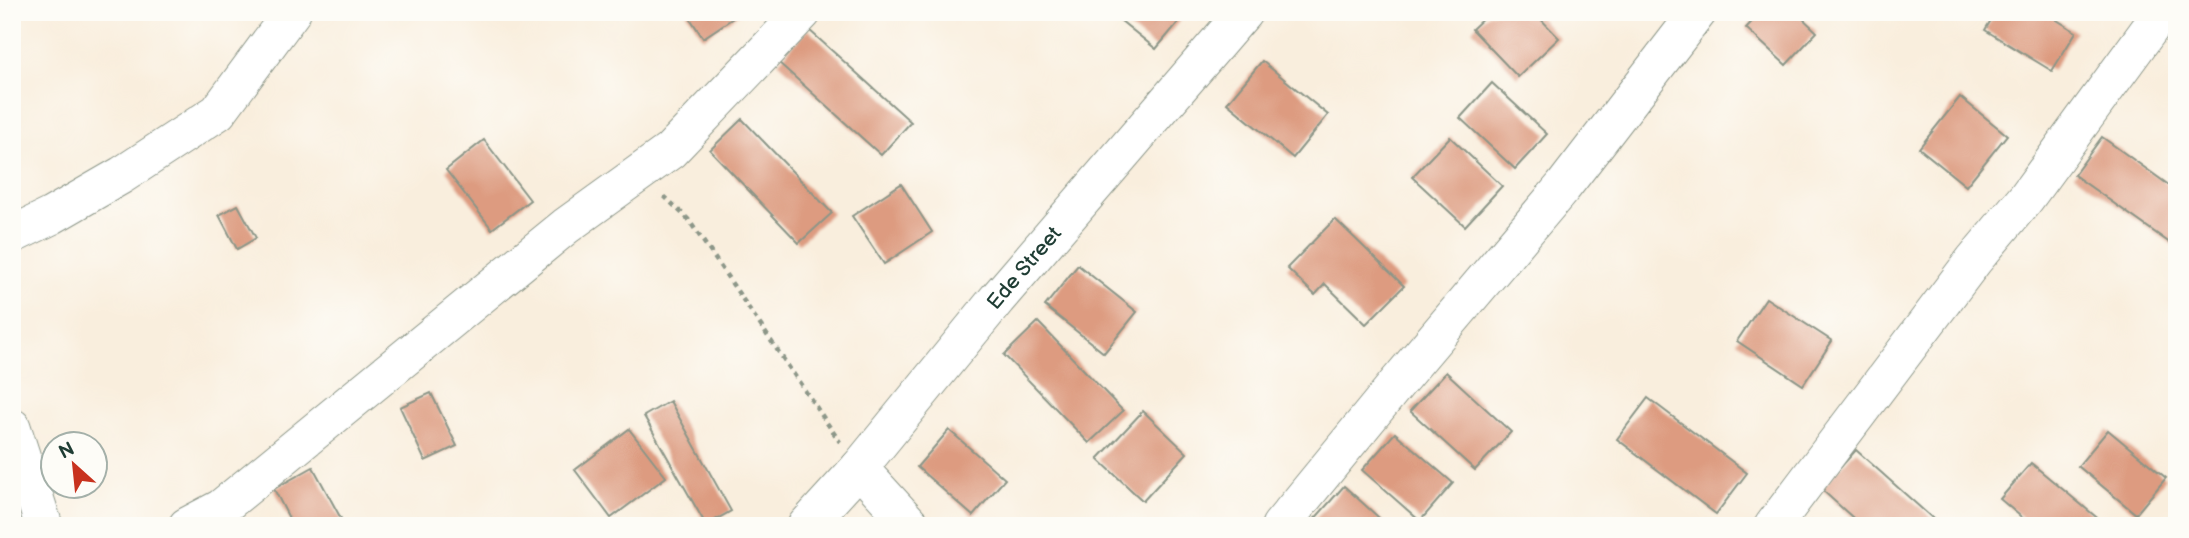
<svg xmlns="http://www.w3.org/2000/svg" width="2189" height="538" viewBox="0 0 2189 538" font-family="'Balsamiq Sans',sans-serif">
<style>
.building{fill:#dd9b80}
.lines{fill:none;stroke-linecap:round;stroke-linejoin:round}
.minor-casing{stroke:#8c9688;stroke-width:39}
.path{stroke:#8c9688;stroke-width:4.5;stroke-dasharray:5 5;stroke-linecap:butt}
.minor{stroke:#fff;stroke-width:37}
.labels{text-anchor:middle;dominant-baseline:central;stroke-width:6;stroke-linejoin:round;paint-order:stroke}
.street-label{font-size:21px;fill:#1f3d34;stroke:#fdfcf7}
</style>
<rect width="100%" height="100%" fill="#fdfcf7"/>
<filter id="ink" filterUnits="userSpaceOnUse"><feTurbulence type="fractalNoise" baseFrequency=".0143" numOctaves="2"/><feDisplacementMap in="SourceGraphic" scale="14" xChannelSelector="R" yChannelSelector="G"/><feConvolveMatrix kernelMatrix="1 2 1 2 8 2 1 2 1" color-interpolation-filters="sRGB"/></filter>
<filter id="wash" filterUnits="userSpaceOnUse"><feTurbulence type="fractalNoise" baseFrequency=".00686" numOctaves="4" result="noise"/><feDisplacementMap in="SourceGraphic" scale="28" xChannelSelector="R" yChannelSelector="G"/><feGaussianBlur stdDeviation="1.57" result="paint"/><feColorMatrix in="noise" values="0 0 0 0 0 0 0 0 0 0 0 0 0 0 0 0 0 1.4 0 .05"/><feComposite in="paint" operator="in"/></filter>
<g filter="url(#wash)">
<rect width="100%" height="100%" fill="#f9eedd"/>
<g id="blocks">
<g class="building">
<polygon points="686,12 742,12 703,38"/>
<polygon points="1110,12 1187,12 1156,49"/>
<polygon points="1490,12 1534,12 1559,38 1518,77 1472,29"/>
<polygon points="1761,12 1796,12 1817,32 1786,65 1746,28"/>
<polygon points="1996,12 2044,12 2076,32 2052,71 1985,30"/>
<polygon points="808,29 911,122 881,155 778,62"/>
<polygon points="1262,61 1328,115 1293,158 1227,103"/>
<polygon points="1492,83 1547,134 1515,169 1460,118"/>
<polygon points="1960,97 2007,135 1966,186 1919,148"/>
<polygon points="742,119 832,213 799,243 710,150"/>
<polygon points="1450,137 1502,186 1465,226 1412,177"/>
<polygon points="2102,137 2177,191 2177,248 2074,175"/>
<polygon points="484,140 530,200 492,229 446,170"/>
<polygon points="901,184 932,232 884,264 852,216"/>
<polygon points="238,205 256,238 237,249 219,215"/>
<polygon points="1335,219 1404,286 1366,324 1325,284 1315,295 1287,268"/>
<polygon points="1078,265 1137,312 1104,353 1045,306"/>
<polygon points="1766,298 1832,341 1803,385 1737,341"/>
<polygon points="1038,322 1123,411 1089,443 1004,355"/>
<polygon points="1446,372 1511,432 1475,470 1410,411"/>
<polygon points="431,393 457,446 425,461 400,407"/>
<polygon points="1648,398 1747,473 1716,514 1617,439"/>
<polygon points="670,401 731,511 706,525 644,416"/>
<polygon points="1143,411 1187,453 1143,501 1098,459"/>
<polygon points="629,429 666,477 611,518 575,470"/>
<polygon points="949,430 1005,479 973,516 917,467"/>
<polygon points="2108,430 2166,478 2136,514 2078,466"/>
<polygon points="1395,433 1453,483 1420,521 1362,470"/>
<polygon points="1856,450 1941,526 1862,526 1821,489"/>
<polygon points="2031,463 2107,526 2032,526 2000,499"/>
<polygon points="313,467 345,526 293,526 274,489"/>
<polygon points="1344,486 1388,526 1316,526 1312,522"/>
</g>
</g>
</g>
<g filter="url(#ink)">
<use href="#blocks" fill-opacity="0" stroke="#8c9688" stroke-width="2"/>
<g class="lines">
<defs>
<g id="minor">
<polyline points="12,235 51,216 122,175 218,112 292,12"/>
<polyline points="12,427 44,526"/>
<polyline points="859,468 912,526"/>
<polyline points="187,526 221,508 566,226 670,151 803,12"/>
<path id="s1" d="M806,526L859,468L997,299L1244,12"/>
<polyline points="1280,526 1398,382 1563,187 1698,12"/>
<polyline points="1773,526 1974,260 2026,198 2162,12"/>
</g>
</defs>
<use href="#minor" class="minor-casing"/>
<polyline class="path" points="664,196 688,219 840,442"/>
<use href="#minor" class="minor"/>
</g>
</g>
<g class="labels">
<g class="street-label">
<text stroke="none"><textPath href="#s1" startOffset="338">Ede Street</textPath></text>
</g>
</g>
<rect width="2189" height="538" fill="none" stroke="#fdfcf7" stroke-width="42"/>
<g transform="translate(74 465) rotate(333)"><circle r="33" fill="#fdfcf7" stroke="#a4b0a9" stroke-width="2"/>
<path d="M0-5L12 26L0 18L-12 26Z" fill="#c8321e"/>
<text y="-10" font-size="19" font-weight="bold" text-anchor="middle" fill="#1f3d34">N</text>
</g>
</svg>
